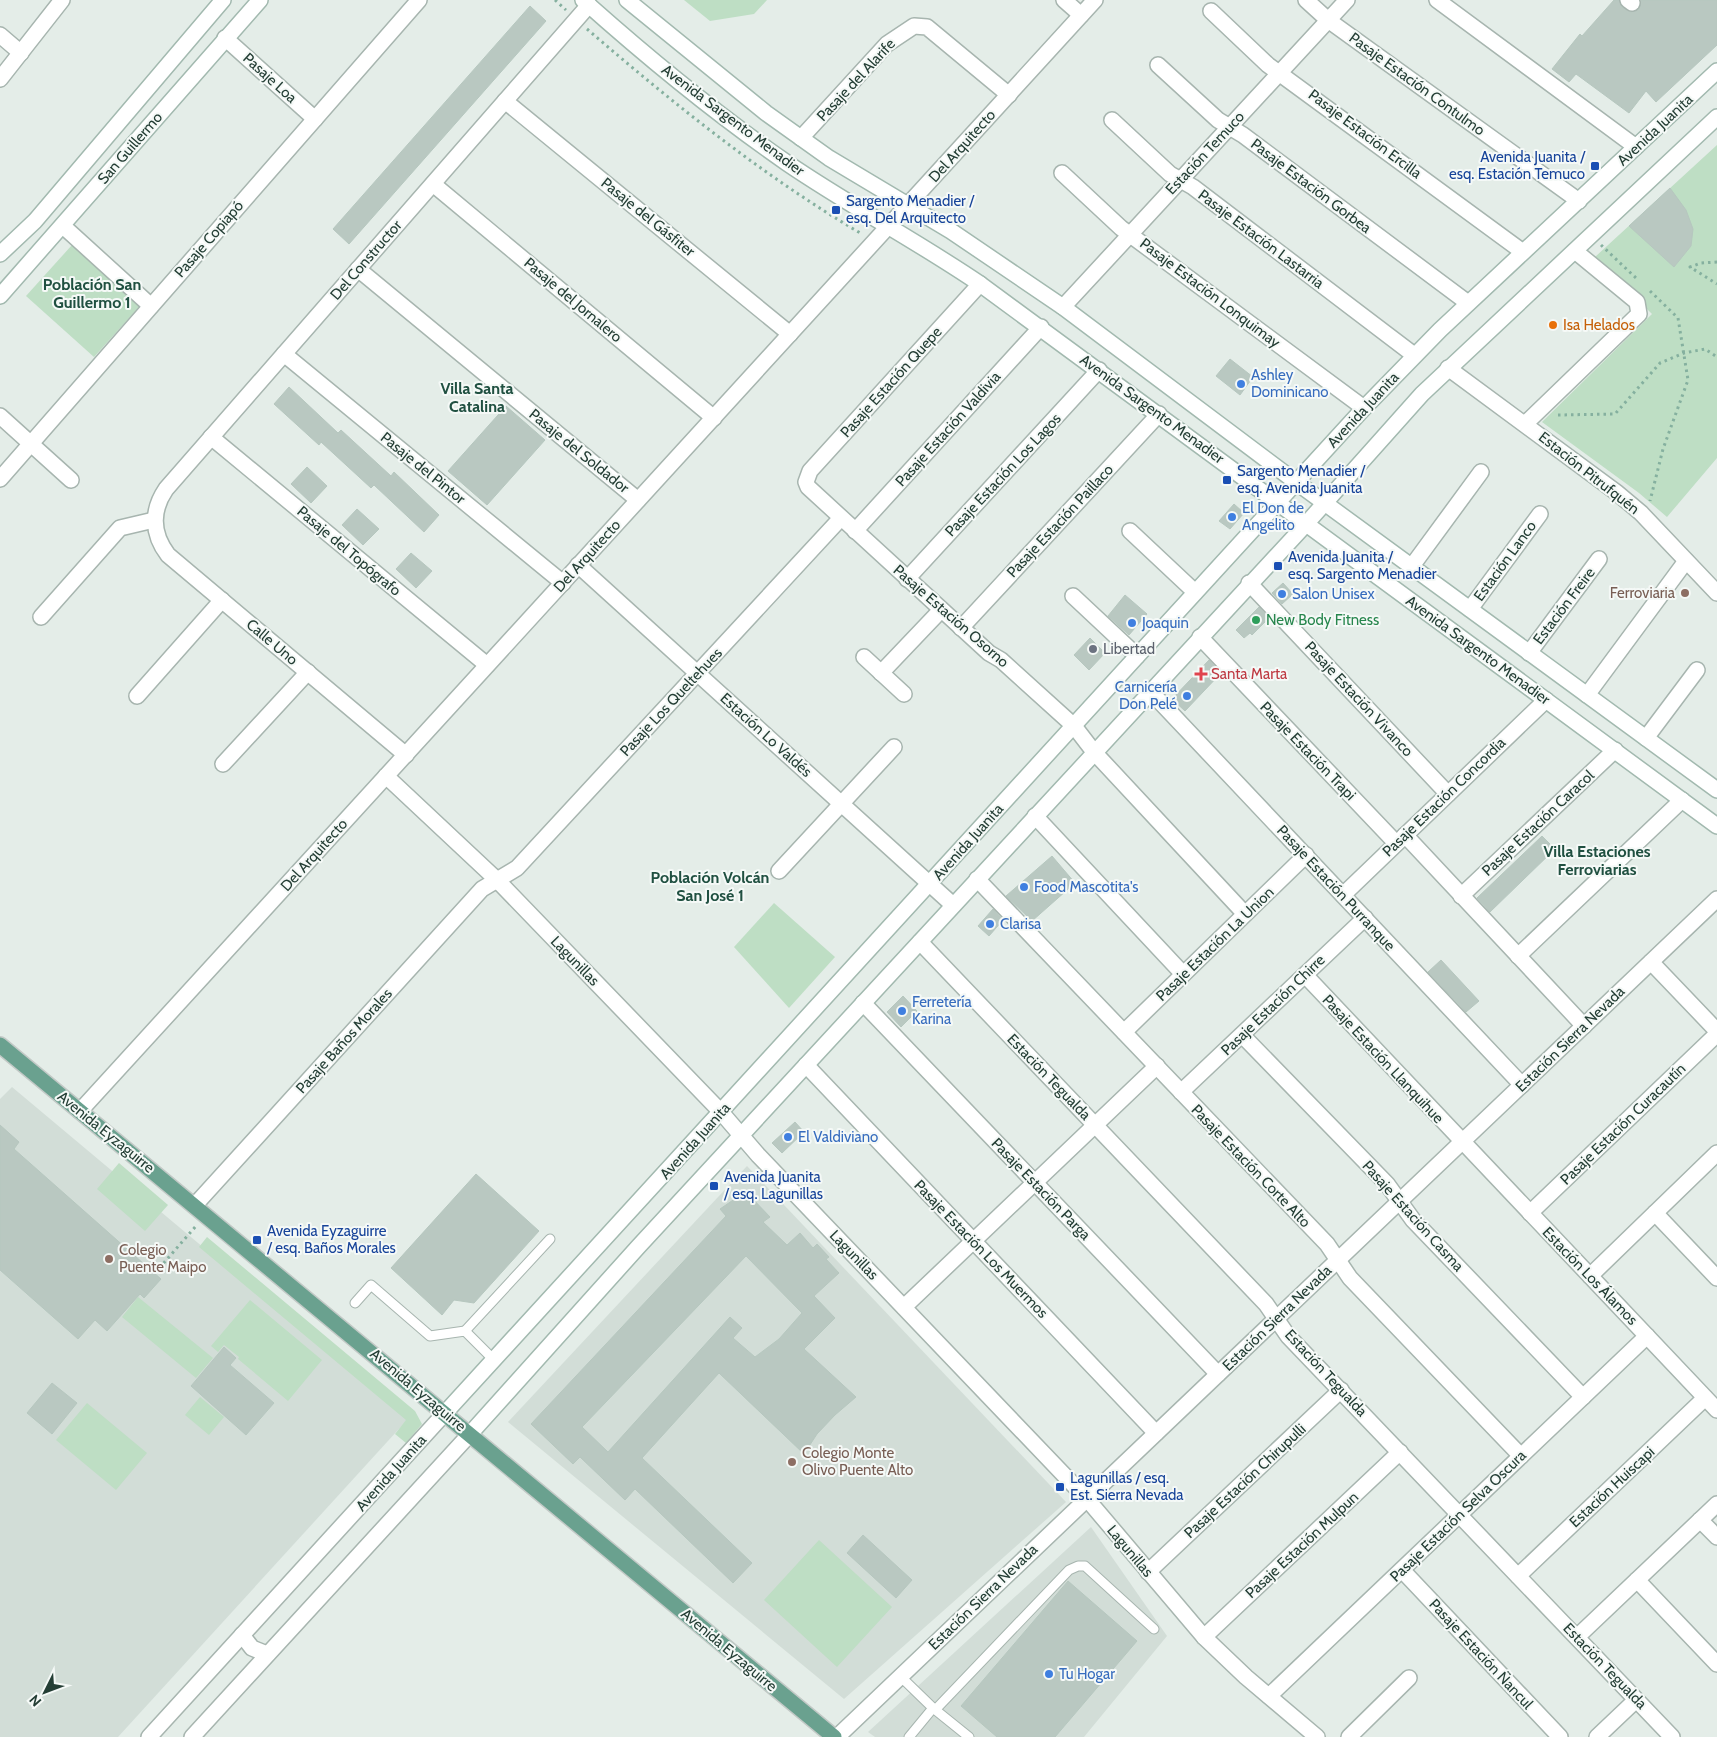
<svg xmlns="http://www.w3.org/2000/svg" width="1717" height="1737" viewBox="0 0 1717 1737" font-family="Cabin,sans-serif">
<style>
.built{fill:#d2ddd7}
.green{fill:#bedec4}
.building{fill:#b9c8c1;stroke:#b6c7bf;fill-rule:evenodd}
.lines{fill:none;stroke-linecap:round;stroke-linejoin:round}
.lane-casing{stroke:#a7b5af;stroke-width:11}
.street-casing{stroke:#a7b5af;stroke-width:18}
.secondary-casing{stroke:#a2b9af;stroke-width:18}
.primary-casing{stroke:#c2c9c6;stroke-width:18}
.path{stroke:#85b09f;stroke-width:3;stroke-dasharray:2.5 4;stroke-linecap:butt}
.lane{stroke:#fff;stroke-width:9}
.street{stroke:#fff;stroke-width:15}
.secondary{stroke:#fff;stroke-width:15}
.primary{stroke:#6aa18f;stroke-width:15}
.transit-dot{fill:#1a4fb4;stroke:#f5f9f7;stroke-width:2}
.food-dot{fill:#e8710a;stroke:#f5f9f7;stroke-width:2}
.shop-dot{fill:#3f7fe0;stroke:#f5f9f7;stroke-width:2}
.education-dot{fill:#8d6e63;stroke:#f5f9f7;stroke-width:2}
.leisure-dot{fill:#2e9e5b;stroke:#f5f9f7;stroke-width:2}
.worship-dot{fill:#6b7280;stroke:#f5f9f7;stroke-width:2}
.health-dot{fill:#e0444e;stroke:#f5f9f7;stroke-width:2}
.labels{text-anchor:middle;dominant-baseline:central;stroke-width:4;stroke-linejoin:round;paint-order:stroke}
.street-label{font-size:15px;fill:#243e35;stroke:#f5f9f7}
.transit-label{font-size:15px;fill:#164399;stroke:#f5f9f7;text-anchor:start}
.food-label{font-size:15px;fill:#c56008;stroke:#f5f9f7;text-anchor:start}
.shop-label{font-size:15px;fill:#366cbe;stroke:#f5f9f7;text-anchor:start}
.education-label{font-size:15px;fill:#785e54;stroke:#f5f9f7;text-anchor:start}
.leisure-label{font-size:15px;fill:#27864d;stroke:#f5f9f7;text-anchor:start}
.worship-label{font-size:15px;fill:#5b616d;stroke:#f5f9f7;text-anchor:start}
.health-label{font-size:15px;fill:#be3a42;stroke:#f5f9f7;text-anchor:start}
.neighbourhood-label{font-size:16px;font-weight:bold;fill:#205041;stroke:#f5f9f7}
</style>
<rect width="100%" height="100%" fill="#e4ede8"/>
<g class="built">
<polygon points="12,1087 408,1419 118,1737 0,1737 0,1099"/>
<polygon points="747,1166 1066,1502 844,1699 508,1422"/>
<polygon points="1091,1527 1167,1636 1084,1737 875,1737 868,1732"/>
</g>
<g class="green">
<polygon points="684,0 767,0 754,14 710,21"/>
<polygon points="1717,145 1717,458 1667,517 1639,493 1542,422 1652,314 1595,257"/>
<polygon points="72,245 139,307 94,357 26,296"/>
<polygon points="774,903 835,957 789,1008 734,947"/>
<polygon points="119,1163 168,1205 145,1231 97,1189"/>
<polygon points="207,1237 415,1411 422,1424 406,1443 395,1434 406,1420 199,1247"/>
<polygon points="138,1297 213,1358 196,1378 122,1317"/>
<polygon points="250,1300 322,1360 288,1401 238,1359 239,1357 224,1345 218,1352 211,1346"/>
<polygon points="200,1397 224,1417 209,1435 185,1415"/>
<polygon points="87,1403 147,1453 116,1490 56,1440"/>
<polygon points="819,1540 892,1607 837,1667 764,1600"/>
</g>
<g class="building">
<polygon points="1614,0 1619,0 1622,7 1631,12 1639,9 1641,0 1717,0 1717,45 1656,102 1646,91 1629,113 1576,74 1569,82 1552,69 1580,34 1582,36"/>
<polygon points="530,6 546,21 349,244 333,229"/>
<polygon points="1670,188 1686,210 1693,229 1691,246 1674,267 1629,226"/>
<polygon points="1230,359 1253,377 1240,395 1216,376"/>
<polygon points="289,387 338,433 341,430 391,476 394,472 439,515 424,532 374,485 371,488 321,442 319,445 274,404"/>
<polygon points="506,406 545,440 487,505 448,471"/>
<polygon points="307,467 327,486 311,503 291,484"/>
<polygon points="1234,504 1244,513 1230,529 1219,521"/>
<polygon points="357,509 379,529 363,545 342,525"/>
<polygon points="411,553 432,571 416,588 396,569"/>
<polygon points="1283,583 1293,594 1282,604 1272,593"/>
<polygon points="1125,595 1147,614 1129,635 1108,616"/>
<polygon points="1259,607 1269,618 1252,635 1250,633 1244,638 1236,630"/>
<polygon points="1090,638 1105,653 1089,670 1074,655"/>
<polygon points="1209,660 1221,673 1185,711 1172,699"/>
<polygon points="1542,836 1555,849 1490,912 1477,898"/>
<polygon points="1052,856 1075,883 1032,921 1006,896"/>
<polygon points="993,909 1003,920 989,936 978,926"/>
<polygon points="1441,960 1479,1001 1466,1012 1428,972"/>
<polygon points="903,996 917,1011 901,1027 887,1012"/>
<polygon points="795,1122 804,1132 782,1153 772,1143"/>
<polygon points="0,1125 19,1142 14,1149 161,1279 144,1298 140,1294 107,1331 95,1320 78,1339 0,1270"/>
<polygon points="476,1174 539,1231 474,1303 454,1300 442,1315 391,1268"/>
<path d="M742,1194L750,1196L770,1217L763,1222L787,1245L800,1233L813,1248L817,1244L829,1257L826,1259L839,1273L814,1296L835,1318L804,1349L856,1397L835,1415L817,1434L804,1454L719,1373L642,1458L752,1563L733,1583L635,1489L625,1500L580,1457L573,1464L531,1424L726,1216L720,1209ZM746,1256L802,1313L779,1339L755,1357L733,1338L742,1328L730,1317L608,1452L582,1427Z"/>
<polygon points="224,1347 236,1358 230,1365 274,1403 246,1435 191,1386"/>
<polygon points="52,1383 77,1403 52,1434 27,1413"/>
<polygon points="863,1535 912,1580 896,1598 847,1553"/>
<polygon points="1068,1581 1137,1641 1055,1737 997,1737 961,1706"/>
</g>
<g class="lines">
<defs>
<g id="lane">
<polyline points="355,1303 371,1285 430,1336 465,1331 494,1360"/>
<polyline points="465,1331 550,1239"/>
<polyline points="900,1676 933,1708 969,1737"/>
<polyline points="936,1709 1069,1570 1078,1566 1085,1566 1154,1629"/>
<polyline points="909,1737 933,1708"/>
</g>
<g id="street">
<polyline points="1064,0 1081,15"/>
<polyline points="1306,0 1328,20 1579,201"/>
<polyline points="1437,0 1636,147"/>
<polyline points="1628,0 1632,3"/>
<polyline points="1211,11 1268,65 1523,252"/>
<polyline points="0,35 21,53"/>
<polyline points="225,38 315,119"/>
<polyline points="1158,65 1218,120 1243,135 1468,303"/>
<polyline points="0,79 62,0"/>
<polyline points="505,101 790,334"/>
<polyline points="1112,120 1170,174 1193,187 1414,355"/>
<polyline points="801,138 887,44 914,26 927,27 1009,95"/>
<polyline points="1062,173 1121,228 1364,408"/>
<polyline points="433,184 714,418"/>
<polyline points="63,226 151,306"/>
<polyline points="358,269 638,500"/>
<polyline points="980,284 810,471 806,482 808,487 989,653 1001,660 1074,726 1094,752 1245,914"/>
<polyline points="1063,307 1347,0"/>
<polyline points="284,354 563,583"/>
<polyline points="1448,368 1616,492 1641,513 1717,593"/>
<polyline points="0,416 71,480"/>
<polyline points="1525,424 1639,314 1637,302 1575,251"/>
<polyline points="211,437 487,665"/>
<polyline points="0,479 419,0"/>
<polyline points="855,531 1041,327"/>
<polyline points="1130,531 1195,592"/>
<polyline points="578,565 953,905"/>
<polyline points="1412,566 1481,472"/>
<polyline points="907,579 1099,370"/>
<polyline points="1249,583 1448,794"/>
<polyline points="1073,596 1137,656"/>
<polyline points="1470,609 1540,514"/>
<polyline points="41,617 120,528 154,520"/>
<polyline points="961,628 1159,414"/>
<polyline points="1200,637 1396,843"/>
<polyline points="1529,653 1599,559"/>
<polyline points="864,657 904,694"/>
<polyline points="881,673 941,610"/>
<polyline points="1150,691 1522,1085"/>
<polyline points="1587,695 1686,561"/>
<polyline points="137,696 222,600"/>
<polyline points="1646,738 1697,670"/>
<path d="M406,755L168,555C152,534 151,511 166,489L589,5"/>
<polyline points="223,764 308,672"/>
<polyline points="386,776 497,880 721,1112 758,1155 1087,1499 1204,1637 1246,1677 1317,1737"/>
<polyline points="1035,816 1183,974"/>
<polyline points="1405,835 1584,1026"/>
<polyline points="779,871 894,747"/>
<polyline points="977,879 1327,1244 1350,1278 1521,1456"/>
<polyline points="1343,895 1546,700"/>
<polyline points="1461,896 1615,750"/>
<polyline points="920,942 1266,1304 1288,1336 1672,1737"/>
<polyline points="1518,956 1682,800"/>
<polyline points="1651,962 1717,1031"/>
<polyline points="1305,975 1717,1410"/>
<polyline points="863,1003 1218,1374"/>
<polyline points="1124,1032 1306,855"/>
<polyline points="1242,1035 1387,1184 1413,1220 1583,1397"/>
<polyline points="806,1065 1156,1433"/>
<polyline points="1181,1092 1365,918"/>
<polyline points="80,1111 1095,0"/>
<polyline points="195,1205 482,889 517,868 841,518"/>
<polyline points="1530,1213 1717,1034"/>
<polyline points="1655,1213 1717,1278"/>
<polyline points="1590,1276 1717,1153"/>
<polyline points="904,1307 1157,1066"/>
<polyline points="1700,1520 1717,1537"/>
<polyline points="1402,1570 1560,1737"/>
<polyline points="1148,1572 1341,1390"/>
<polyline points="1518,1576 1705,1398"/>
<polyline points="1637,1580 1717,1664"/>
<polyline points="242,1635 252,1648 267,1654"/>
<polyline points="1204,1637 1400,1452"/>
<polyline points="1577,1637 1717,1504"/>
<polyline points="1269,1696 1647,1336"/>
<polyline points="149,1737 445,1413"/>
<polyline points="192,1737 470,1434"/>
<polyline points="837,1737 1717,899"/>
<polyline points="1349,1737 1409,1678"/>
<polyline points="1597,1737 1636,1700"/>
</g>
<g id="secondary">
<path d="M583,0C648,58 716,114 787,163C850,206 917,241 980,284L1717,826"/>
<polyline points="627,0 766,113 829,158 951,231 1063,307 1296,482 1717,790"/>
<polyline points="0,254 35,221 223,0"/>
<polyline points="0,296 260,0"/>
<polyline points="445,1413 1364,408 1440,330 1717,71"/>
<polyline points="470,1434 638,1247 1306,524 1422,394 1717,117"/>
</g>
<polyline id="primary" points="0,1045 834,1737"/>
</defs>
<use href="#lane" class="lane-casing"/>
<use href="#street" class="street-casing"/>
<use href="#secondary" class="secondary-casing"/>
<use href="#primary" class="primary-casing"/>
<g class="path">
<polyline points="555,0 566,10"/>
<path d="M587,29C674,104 763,176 862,234"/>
<polyline points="1601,245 1636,278"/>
<polyline points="1717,262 1701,263 1690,267 1717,284"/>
<polyline points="1650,291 1678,318 1688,380 1663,449 1650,501"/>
<polyline points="1558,415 1615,414 1660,363 1684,353 1705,349 1717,357"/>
<polyline points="155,1273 196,1226"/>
</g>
<use href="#lane" class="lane"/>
<use href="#street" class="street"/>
<use href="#secondary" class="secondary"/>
<use href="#primary" class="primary"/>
</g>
<g class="transit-dot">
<rect x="1590" y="161" width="10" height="10" rx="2.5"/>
<rect x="831" y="205" width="10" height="10" rx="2.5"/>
<rect x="1222" y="475" width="10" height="10" rx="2.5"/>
<rect x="1273" y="561" width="10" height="10" rx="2.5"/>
<rect x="709" y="1181" width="10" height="10" rx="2.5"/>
<rect x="252" y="1235" width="10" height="10" rx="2.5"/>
<rect x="1055" y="1482" width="10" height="10" rx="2.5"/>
</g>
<circle class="food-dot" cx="1553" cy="325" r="5"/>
<g class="shop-dot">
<circle cx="1241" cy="384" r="5"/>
<circle cx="1232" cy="517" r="5"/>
<circle cx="1282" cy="594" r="5"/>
<circle cx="1132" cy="623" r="5"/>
<circle cx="1187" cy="696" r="5"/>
<circle cx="1024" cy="887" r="5"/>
<circle cx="990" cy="924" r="5"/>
<circle cx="902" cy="1011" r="5"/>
<circle cx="788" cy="1137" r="5"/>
<circle cx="1049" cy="1674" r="5"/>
</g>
<g class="education-dot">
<circle cx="1685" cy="593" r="5"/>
<circle cx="109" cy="1259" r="5"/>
<circle cx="792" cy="1462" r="5"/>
</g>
<circle class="leisure-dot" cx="1256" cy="620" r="5"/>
<circle class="worship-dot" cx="1093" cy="649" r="5"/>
<path class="health-dot" d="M1198.5 666.5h5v5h5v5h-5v5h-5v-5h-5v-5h5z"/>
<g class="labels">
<g class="street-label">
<text transform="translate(270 78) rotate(42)">Pasaje Loa</text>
<text transform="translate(856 80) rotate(-47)">Pasaje del Alarife</text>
<text transform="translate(1417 84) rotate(36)">Pasaje Estación Contulmo</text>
<text transform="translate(733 120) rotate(37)">Avenida Sargento Menadier</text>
<text transform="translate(1655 130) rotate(-43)">Avenida Juanita</text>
<text transform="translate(1365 134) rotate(37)">Pasaje Estación Ercilla</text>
<text transform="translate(962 146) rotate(-48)">Del Arquitecto</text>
<text transform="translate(130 148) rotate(-49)">San Guillermo</text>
<text transform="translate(1205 153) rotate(-47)">Estación Temuco</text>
<text transform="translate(1311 186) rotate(37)">Pasaje Estación Gorbea</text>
<text transform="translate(648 217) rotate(39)">Pasaje del Gásfiter</text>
<text transform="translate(209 239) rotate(-49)">Pasaje Copiapó</text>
<text transform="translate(1261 239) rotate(37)">Pasaje Estación Lastarria</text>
<text transform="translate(366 260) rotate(-49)">Del Constructor</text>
<text transform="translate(1210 293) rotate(37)">Pasaje Estación Lonquimay</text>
<text transform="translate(573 300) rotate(40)">Pasaje del Jornalero</text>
<text transform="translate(891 382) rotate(-48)">Pasaje Estación Quepe</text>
<text transform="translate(1152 409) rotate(36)">Avenida Sargento Menadier</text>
<text transform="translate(1363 410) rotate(-47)">Avenida Juanita</text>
<text transform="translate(948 429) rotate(-48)">Pasaje Estación Valdivia</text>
<text transform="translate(579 451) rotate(39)">Pasaje del Soldador</text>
<text transform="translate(423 468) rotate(39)">Pasaje del Pintor</text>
<text transform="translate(1589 473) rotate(38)">Estación Pitrufquén</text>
<text transform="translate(1003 475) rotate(-47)">Pasaje Estación Los Lagos</text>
<text transform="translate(1060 521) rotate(-47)">Pasaje Estación Paillaco</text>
<text transform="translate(349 551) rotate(40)">Pasaje del Topógrafo</text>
<text transform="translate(587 556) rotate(-48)">Del Arquitecto</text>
<text transform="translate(1505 561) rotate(-54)">Estación Lanco</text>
<text transform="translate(1564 606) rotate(-53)">Estación Freire</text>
<text transform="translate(951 616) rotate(41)">Pasaje Estación Osorno</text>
<text transform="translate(272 642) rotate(40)">Calle Uno</text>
<text transform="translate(1478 650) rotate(36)">Avenida Sargento Menadier</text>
<text transform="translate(1359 699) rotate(47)">Pasaje Estación Vivanco</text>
<text transform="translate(671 702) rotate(-47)">Pasaje Los Queltehues</text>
<text transform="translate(766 735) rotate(42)">Estación Lo Valdés</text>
<text transform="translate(1308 751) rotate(46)">Pasaje Estación Trapi</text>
<text transform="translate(1444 797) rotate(-44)">Pasaje Estación Concordia</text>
<text transform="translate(1538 823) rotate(-43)">Pasaje Estación Caracol</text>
<text transform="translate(968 842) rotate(-48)">Avenida Juanita</text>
<text transform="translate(314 855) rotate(-48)">Del Arquitecto</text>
<text transform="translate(1336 888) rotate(47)">Pasaje Estación Purranque</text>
<text transform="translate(1215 944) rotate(-44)">Pasaje Estación La Union</text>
<text transform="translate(575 961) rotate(46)">Lagunillas</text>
<text transform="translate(1273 1005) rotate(-44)">Pasaje Estación Chirre</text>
<text transform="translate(1570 1039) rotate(-44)">Estación Sierra Nevada</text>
<text transform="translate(344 1041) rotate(-48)">Pasaje Baños Morales</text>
<text transform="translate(1383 1059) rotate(47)">Pasaje Estación Llanquihue</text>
<text transform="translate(1049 1077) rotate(46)">Estación Tegualda</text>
<text transform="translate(1623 1124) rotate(-44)">Pasaje Estación Curacautín</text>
<text transform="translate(106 1132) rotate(39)">Avenida Eyzaguirre</text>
<text transform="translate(695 1141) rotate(-48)">Avenida Juanita</text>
<text transform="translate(1251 1166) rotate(46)">Pasaje Estación Corte Alto</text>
<text transform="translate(1041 1189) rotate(46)">Pasaje Estación Parga</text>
<text transform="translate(1413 1216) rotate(48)">Pasaje Estación Casma</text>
<text transform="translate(981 1249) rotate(46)">Pasaje Estación Los Muermos</text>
<text transform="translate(854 1255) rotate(46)">Lagunillas</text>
<text transform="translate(1590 1276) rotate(46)">Estación Los Álamos</text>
<text transform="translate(1277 1318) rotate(-44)">Estación Sierra Nevada</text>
<text transform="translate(1326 1373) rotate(47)">Estación Tegualda</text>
<text transform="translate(418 1390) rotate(40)">Avenida Eyzaguirre</text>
<text transform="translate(391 1473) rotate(-48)">Avenida Juanita</text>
<text transform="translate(1245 1481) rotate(-43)">Pasaje Estación Chirupulli</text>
<text transform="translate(1612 1487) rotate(-43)">Estación Huiscapi</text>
<text transform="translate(1458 1516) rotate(-44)">Pasaje Estación Selva Oscura</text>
<text transform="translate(1302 1545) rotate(-43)">Pasaje Estación Mulpun</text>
<text transform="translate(1130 1551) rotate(50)">Lagunillas</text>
<text transform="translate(983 1597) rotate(-44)">Estación Sierra Nevada</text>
<text transform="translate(729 1650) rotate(40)">Avenida Eyzaguirre</text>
<text transform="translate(1481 1654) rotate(47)">Pasaje Estación Ñancul</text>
<text transform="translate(1605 1666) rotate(46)">Estación Tegualda</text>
</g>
<g class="transit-label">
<text x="1585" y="157" text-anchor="end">Avenida Juanita /<tspan x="1585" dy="17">esq. Estación Temuco</tspan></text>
<text x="846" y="201">Sargento Menadier /<tspan x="846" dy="17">esq. Del Arquitecto</tspan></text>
<text x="1237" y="471">Sargento Menadier /<tspan x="1237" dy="17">esq. Avenida Juanita</tspan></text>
<text x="1288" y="557">Avenida Juanita /<tspan x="1288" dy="17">esq. Sargento Menadier</tspan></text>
<text x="724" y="1177">Avenida Juanita<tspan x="724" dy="17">/ esq. Lagunillas</tspan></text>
<text x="267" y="1231">Avenida Eyzaguirre<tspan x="267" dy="17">/ esq. Baños Morales</tspan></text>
<text x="1070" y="1478">Lagunillas / esq.<tspan x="1070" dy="17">Est. Sierra Nevada</tspan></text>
</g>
<g class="food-label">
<text x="1563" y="325">Isa Helados</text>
</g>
<g class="shop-label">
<text x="1251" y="375">Ashley<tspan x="1251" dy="17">Dominicano</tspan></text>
<text x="1242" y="508">El Don de<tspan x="1242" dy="17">Angelito</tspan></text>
<text x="1292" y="594">Salon Unisex</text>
<text x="1142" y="623">Joaquin</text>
<text x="1177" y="687" text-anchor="end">Carnicería<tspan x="1177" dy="17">Don Pelé</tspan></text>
<text x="1034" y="887">Food Mascotita's</text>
<text x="1000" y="924">Clarisa</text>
<text x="912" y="1002">Ferretería<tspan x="912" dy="17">Karina</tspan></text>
<text x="798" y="1137">El Valdiviano</text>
<text x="1059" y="1674">Tu Hogar</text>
</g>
<g class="education-label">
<text x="1675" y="593" text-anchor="end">Ferroviaria</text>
<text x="119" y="1250">Colegio<tspan x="119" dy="17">Puente Maipo</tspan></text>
<text x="802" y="1453">Colegio Monte<tspan x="802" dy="17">Olivo Puente Alto</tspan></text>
</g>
<g class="leisure-label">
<text x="1266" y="620">New Body Fitness</text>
</g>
<g class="worship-label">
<text x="1103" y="649">Libertad</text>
</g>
<g class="health-label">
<text x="1211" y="674">Santa Marta</text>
</g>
<g class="neighbourhood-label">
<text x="92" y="284">Población San<tspan x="92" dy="18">Guillermo 1</tspan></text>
<text x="477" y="388">Villa Santa<tspan x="477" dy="18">Catalina</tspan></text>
<text x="1597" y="851">Villa Estaciones<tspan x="1597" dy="18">Ferroviarias</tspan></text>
<text x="710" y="877">Población Volcán<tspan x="710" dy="18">San José 1</tspan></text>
</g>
</g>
<g transform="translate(45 1692) rotate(228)" stroke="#f5f9f7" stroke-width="4" paint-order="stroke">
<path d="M0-4L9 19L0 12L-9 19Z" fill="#243e35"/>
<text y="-8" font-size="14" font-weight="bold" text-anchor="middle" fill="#243e35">N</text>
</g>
</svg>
